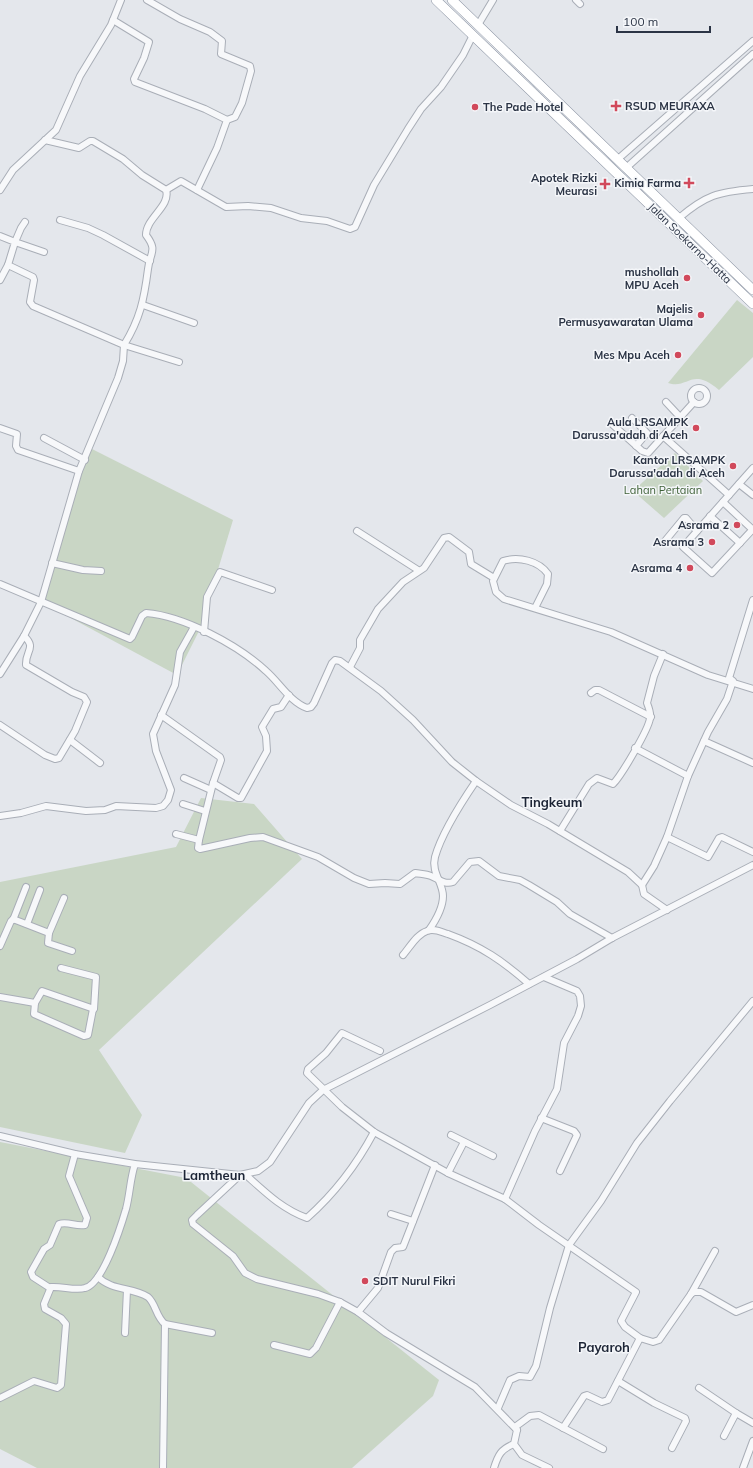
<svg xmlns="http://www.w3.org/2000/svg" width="753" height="1468" viewBox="0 0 753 1468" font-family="Mulish,sans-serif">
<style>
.green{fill:#c9d6c5}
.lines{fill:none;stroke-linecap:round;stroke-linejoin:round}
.minor-casing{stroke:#a9aeb7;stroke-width:8}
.highway-casing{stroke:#8b94a3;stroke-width:10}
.minor{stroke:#f7f8fa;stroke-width:6}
.highway{stroke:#fff;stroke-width:9}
.poi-dot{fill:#d1495b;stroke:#f4f6f9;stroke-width:1.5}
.labels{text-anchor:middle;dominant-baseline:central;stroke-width:3;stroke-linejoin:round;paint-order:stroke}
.poi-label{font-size:11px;font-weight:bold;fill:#2b3445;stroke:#f4f6f9;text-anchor:end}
.street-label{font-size:11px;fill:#2b3445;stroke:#f4f6f9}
.park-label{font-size:11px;fill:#3f6138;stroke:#f4f6f9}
.quarter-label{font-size:13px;font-weight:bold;fill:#1d2536;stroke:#f4f6f9}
</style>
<rect width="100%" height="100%" fill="#e4e7ec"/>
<g class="green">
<path d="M737,300L753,313V357L719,390C691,366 688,390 668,383Z"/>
<polygon points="90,448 233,520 200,629 177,675 41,602"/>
<polygon points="675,453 703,481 664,518 633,491"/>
<polygon points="201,798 254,804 302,859 99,1050 142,1115 125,1153 0,1127 0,882 176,847"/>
<polygon points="0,1142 186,1178 439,1380 433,1396 352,1468 37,1468 0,1449"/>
</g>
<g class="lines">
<defs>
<g id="minor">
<polyline points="147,0 180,19 210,32 222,41 221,54 250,66 251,71 242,103 235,117 227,120"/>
<polyline points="576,0 580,4"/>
<polyline points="113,20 149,42 144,58 134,79 135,82 205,109 227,120 217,148 197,190"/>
<polyline points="478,25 493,0"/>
<path d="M45,140L79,148L90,141H93L123,159L142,175L166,190C171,206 146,218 146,235C158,251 150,252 148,269C144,300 140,319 124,345L179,362"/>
<polyline points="618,159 753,41"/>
<polyline points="626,168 753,54"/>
<polyline points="0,190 13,170 56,130 80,76 111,25 121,0"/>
<polyline points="166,190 181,181 226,207 248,206 271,208 301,218 327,221 350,229 355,227 374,185 408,129 421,109 441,87 463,55 473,35"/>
<path d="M679,218C706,195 718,192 753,189"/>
<polyline points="60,220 88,228 103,235 150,261"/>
<polyline points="25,222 21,228 15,242 44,252"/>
<polyline points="0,236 15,242 8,265 33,277 34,280 30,302 33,306 124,345 123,361 118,378 79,471 41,602 24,636 0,674"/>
<polyline points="0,280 8,265"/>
<polyline points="143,305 194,323"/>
<circle cx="699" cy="396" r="8"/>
<polyline points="666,402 680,417"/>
<polyline points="632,418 647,433 636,446"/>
<polyline points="612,424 642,451 648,453 694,402"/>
<polyline points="0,428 17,434 16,446 18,450 79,471"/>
<polyline points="663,436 729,495"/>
<polyline points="44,438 85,460"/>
<polyline points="753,468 683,547 712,573 753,529"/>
<polyline points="739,484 753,495"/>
<polyline points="723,502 752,529"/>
<polyline points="710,516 740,543"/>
<polyline points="357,531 418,570"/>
<polyline points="665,541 684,518 686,518 697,531"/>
<polyline points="52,563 83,570 101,571"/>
<path d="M0,584L130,639L132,637L142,616L146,613C184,616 238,645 266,671C279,682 290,702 307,708L311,707L314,703L332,663L335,660L340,661L381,691L413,720L452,762L476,781L511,805L548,824L628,872L642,885L644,894L667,910"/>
<path d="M535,608L547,584L548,574C539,561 519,556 503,561L493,581L496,592L504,599L611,632L708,675L753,689"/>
<polyline points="204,632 207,597 220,572 272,590"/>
<polyline points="350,667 360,648 360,640 378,609 403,582 424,568 444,538 449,537 469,552 471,564 494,578"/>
<polyline points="591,693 595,690 599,690 651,717"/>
<polyline points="161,715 220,757 221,760 213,783 199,840 176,834"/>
<path d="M0,725L45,755L55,759L59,758L75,731L87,702L84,697L72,692L26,665C25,651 37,648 24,636"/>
<polyline points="70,740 100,763"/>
<polyline points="704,741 753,763"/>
<polyline points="635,748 688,776"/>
<polyline points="184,778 211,790"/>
<polyline points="213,783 238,798 241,798 267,751 266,736 262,727 273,709 281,707 289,695"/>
<polyline points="183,804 205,811"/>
<polyline points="0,816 21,813 46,806 86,811 105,810 116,806 156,808 163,806 168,800 171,790 156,751 153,734 175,685 180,652 194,627"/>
<path d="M560,831L589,784L597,778L613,784C621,776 649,729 650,718C651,713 649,708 647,703L654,676L663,654"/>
<polyline points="667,837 708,857 719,838 722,837 753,852"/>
<path d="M199,840L198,848L200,849L250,838L263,837L318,857L354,878L369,884L385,883L400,884L415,873C420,874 426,874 431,876C439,879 444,885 453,882L470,862L479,861L499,876L520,880L529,885L557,902L570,914L612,938"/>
<polyline points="642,885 654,866 667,837 688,776 708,732 727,699 733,681 729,678 753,600"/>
<polyline points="13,920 26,887"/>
<polyline points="27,924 40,890"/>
<path d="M429,930C436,920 443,908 443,896C443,883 431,872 435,857C442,832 461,803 476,781"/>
<polyline points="49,933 48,943 72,951"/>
<polyline points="0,946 11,921 13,919 49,933 64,898"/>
<path d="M403,955C410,947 417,934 427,931C434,928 441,932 448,934C481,946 503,961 529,984"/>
<polyline points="0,997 35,1003 42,991 94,1009 96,977 61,968"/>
<polyline points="35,1003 34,1014 84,1036 88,1035 93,1009"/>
<polyline points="380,1051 342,1033 326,1053 308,1069 307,1073 342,1107 374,1132 448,1173 505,1199 535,1131 557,1089 564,1043 578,1016 581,1006 580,996 577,991 544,977"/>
<polyline points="541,1118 574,1131 577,1135 560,1171"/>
<polyline points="451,1135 493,1156"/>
<polyline points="0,1136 75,1154 135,1164 240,1175 258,1171 270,1162 309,1103 323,1090 490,1005 577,959 612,938 753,865"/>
<polyline points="448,1173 464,1142"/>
<polyline points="240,1175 197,1215 192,1220 193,1224 233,1256 245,1273 257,1279 318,1294 340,1302 358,1312 386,1333 475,1387 517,1430 514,1444 522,1455 549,1468"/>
<path d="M246,1175C265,1192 282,1209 307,1218C334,1194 357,1164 374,1132"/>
<polyline points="505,1199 539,1225 636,1292 621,1321 625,1327 640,1338"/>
<polyline points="391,1214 413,1221"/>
<path d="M98,1277C112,1291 132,1287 148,1297C156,1304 156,1317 165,1324L212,1333"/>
<path d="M50,1288L33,1277L31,1272L44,1249L50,1245L59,1224C68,1221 76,1227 85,1225L87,1218L69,1176L75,1154"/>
<polyline points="691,1294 715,1251"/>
<polyline points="358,1312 378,1288 391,1252 395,1248 403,1247 435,1165"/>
<polyline points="125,1333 127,1290"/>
<polyline points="274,1345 310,1354 316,1348 340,1302"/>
<polyline points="618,1381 654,1403 685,1418 686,1421 672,1448"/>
<polyline points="699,1388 736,1413"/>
<path d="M0,1398L34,1381L57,1388L61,1385L66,1324L61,1318L45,1309L44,1304L51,1287C62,1286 75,1291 85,1288C103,1284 121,1226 126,1209C130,1194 130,1179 135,1164"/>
<polyline points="498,1408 510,1380 519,1376 530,1377 536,1366 550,1308 569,1245 601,1201 637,1143 670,1101 753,1001"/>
<polyline points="563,1428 584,1396 587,1395 602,1402 608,1400 640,1338 653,1342 659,1340 691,1294 694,1292 701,1292 736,1312 753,1305"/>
<polyline points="517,1430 515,1427 530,1416 539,1415 603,1449"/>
<polyline points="724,1436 736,1413 753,1423"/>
<polyline points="163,1468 165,1324"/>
<path d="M494,1468C498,1455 501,1449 514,1444"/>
<polyline points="743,1468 753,1441"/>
</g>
<g id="highway">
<polyline points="436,0 753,304"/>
<polyline points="452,0 753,290"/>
</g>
</defs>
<use href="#minor" class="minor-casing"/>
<use href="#highway" class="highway-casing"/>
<use href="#minor" class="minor"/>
<use href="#highway" class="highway"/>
</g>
<g class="poi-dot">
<path d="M614 100h4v4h4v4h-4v4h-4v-4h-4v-4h4z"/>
<circle cx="475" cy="107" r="4"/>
<path d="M687 177h4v4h4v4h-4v4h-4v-4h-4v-4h4z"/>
<path d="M603 178h4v4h4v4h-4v4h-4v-4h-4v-4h4z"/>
<circle cx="687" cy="278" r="4"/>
<circle cx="701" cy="315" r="4"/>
<circle cx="678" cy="355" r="4"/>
<circle cx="696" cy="428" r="4"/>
<circle cx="733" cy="466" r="4"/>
<circle cx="737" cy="525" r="4"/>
<circle cx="712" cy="542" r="4"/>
<circle cx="690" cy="568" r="4"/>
<circle cx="365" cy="1281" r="4"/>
</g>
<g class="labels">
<g class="poi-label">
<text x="625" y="106" text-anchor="start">RSUD MEURAXA</text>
<text x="483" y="107" text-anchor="start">The Pade Hotel</text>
<text x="597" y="178">Apotek Rizki<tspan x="597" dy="13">Meurasi</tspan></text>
<text x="681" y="183">Kimia Farma</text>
<text x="679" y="272">mushollah<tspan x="679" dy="13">MPU Aceh</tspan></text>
<text x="693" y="309">Majelis<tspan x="693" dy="13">Permusyawaratan Ulama</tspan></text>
<text x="670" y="355">Mes Mpu Aceh</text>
<text x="688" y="422">Aula LRSAMPK<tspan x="688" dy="13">Darussa'adah di Aceh</tspan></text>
<text x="725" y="460">Kantor LRSAMPK<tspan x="725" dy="13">Darussa'adah di Aceh</tspan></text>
<text x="729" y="525">Asrama 2</text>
<text x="704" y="542">Asrama 3</text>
<text x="682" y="568">Asrama 4</text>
<text x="373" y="1281" text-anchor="start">SDIT Nurul Fikri</text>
</g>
<g class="street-label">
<text transform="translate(690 243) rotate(44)">Jalan Soekarno-Hatta</text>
</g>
<g class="park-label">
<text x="663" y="490">Lahan Pertaian</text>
</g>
<g class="quarter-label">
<text x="552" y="802">Tingkeum</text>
<text x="214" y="1175">Lamtheun</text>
<text x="604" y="1347">Payaroh</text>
</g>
</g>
<path d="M617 26v6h93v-6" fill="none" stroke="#2b3445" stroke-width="2"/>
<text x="623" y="26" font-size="12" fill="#2b3445" stroke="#f4f6f9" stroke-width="3" paint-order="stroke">100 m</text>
</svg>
